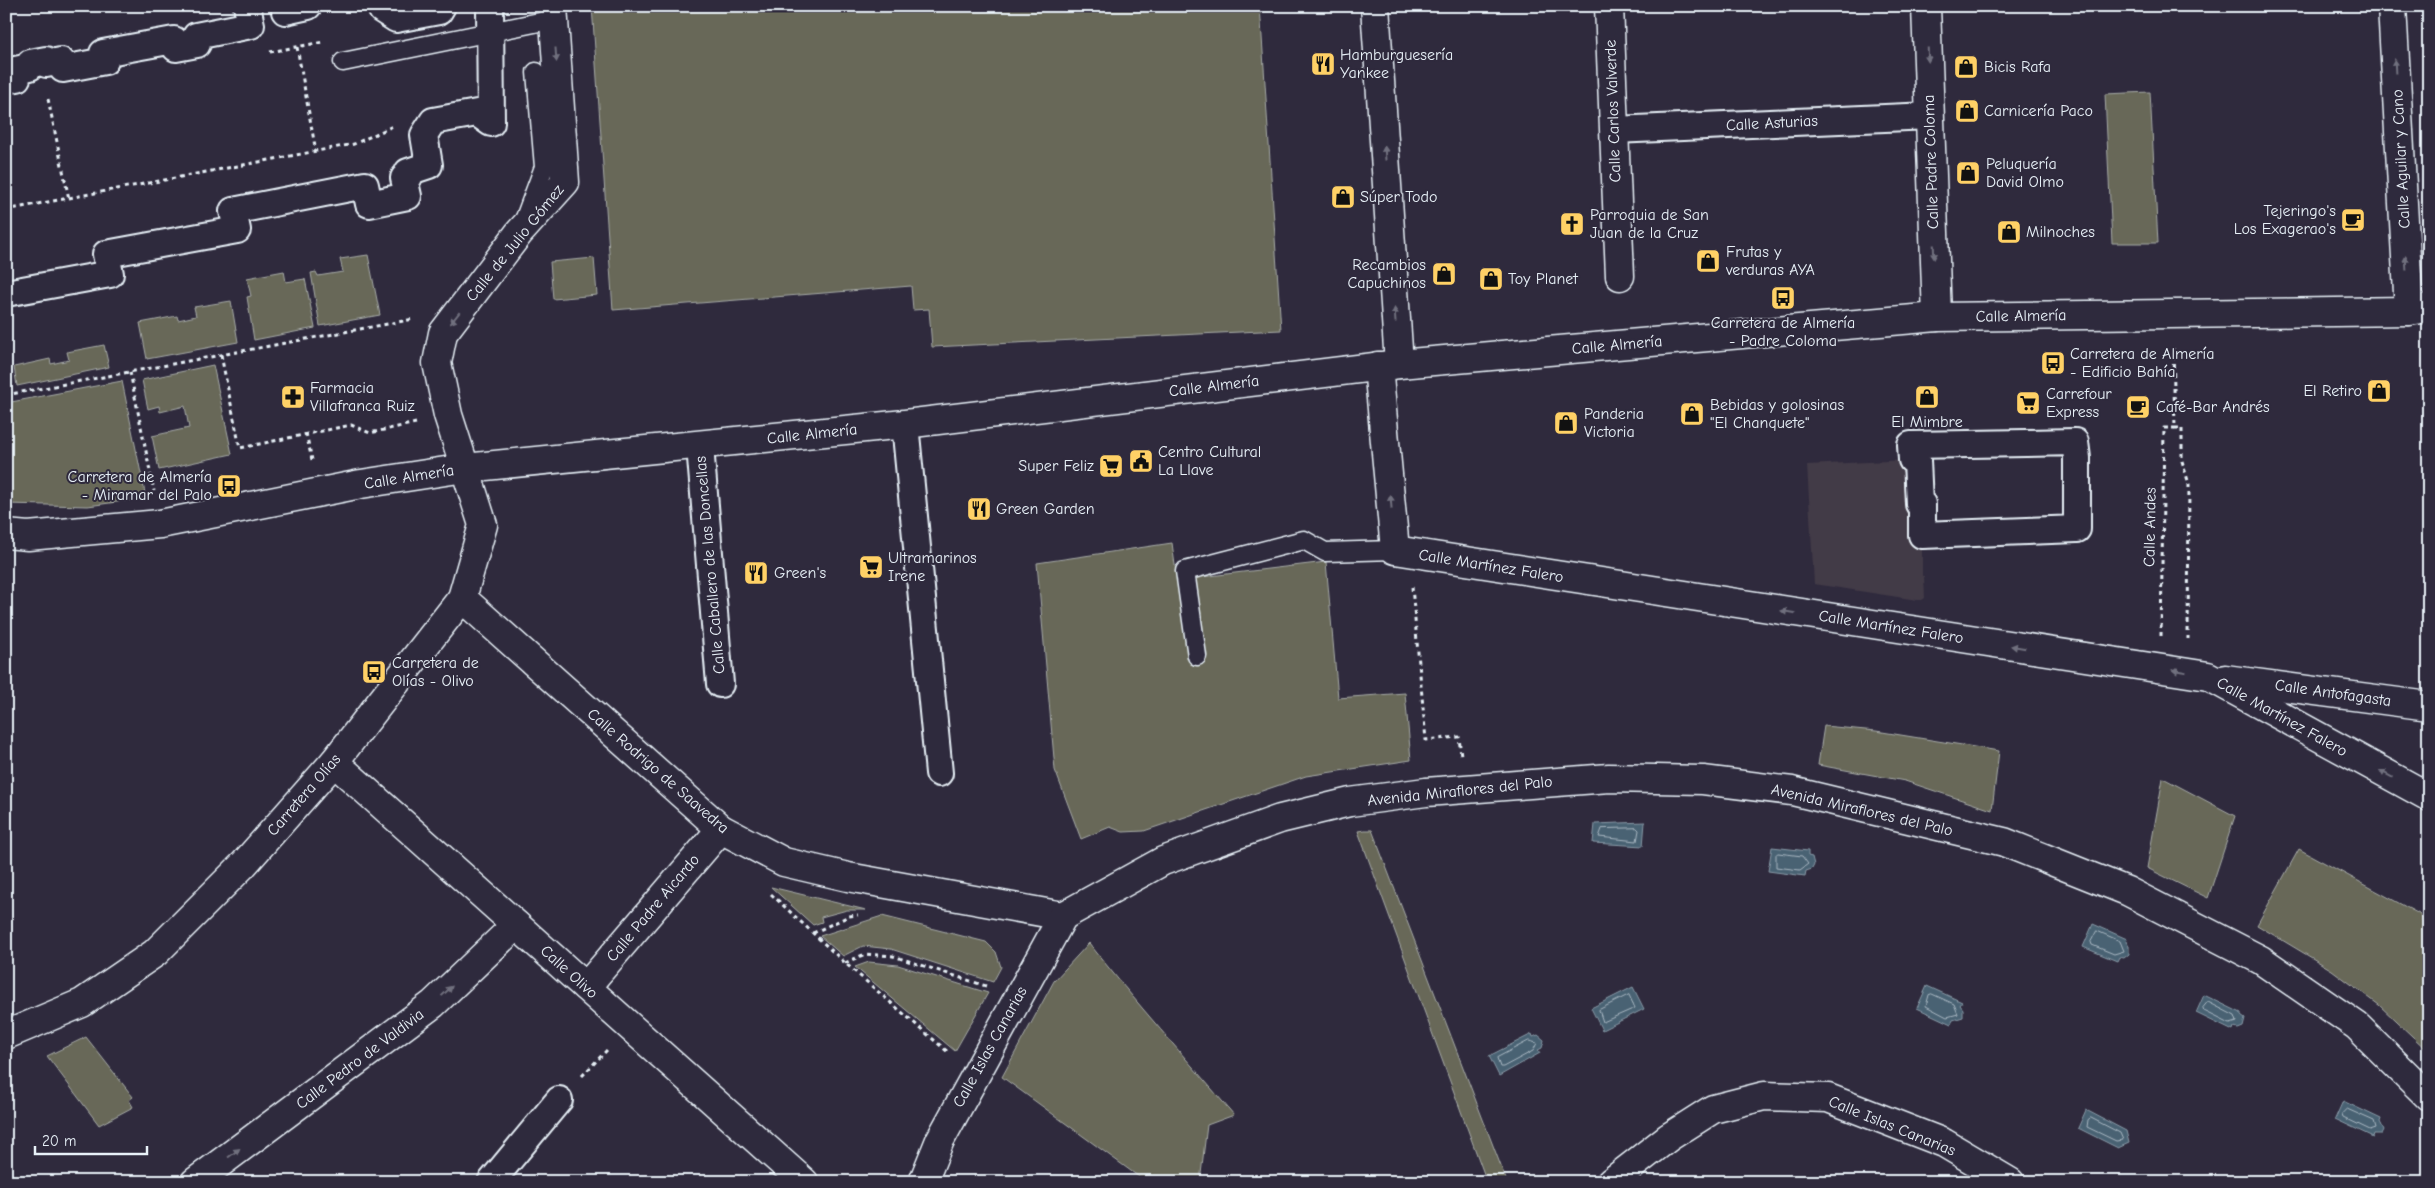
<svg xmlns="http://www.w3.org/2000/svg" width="2435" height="1188" viewBox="0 0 2435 1188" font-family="'Comic Neue',sans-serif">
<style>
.built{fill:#423a47}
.green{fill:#676859;stroke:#a8aca8}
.water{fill:#4a6273;stroke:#899ba8}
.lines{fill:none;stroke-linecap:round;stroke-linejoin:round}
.shore{stroke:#a9b8c3;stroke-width:1}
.service-casing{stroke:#e8f1f8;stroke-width:21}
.pedestrian-casing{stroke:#e8f1f8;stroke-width:30}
.minor-casing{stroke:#e8f1f8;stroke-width:31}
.tertiary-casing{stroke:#e8f1f8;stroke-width:31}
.secondary-casing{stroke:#e8f1f8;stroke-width:31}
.primary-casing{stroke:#e8f1f8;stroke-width:31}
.path{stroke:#e8f1f8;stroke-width:3;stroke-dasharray:4 4;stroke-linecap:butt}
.service{stroke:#2f2a3d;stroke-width:18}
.pedestrian{stroke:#2f2a3d;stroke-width:26}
.minor{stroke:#2f2a3d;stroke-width:28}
.tertiary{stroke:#2f2a3d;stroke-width:28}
.secondary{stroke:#2f2a3d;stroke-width:28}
.primary{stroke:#2f2a3d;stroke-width:28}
.oneway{fill:#70707e}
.labels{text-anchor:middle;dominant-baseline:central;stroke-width:4;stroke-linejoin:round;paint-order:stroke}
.poi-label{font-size:16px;fill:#e8f1f8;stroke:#2f2a3d;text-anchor:start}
.street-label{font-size:16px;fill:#e8f1f8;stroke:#2f2a3d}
</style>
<rect width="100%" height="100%" fill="#2f2a3d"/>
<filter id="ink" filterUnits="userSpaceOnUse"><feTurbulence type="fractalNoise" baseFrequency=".02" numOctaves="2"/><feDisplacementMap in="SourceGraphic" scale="10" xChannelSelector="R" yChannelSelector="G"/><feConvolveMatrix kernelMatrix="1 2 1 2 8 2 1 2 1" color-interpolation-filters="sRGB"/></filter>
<g filter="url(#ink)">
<polygon class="built" points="1907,460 1922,536 1922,576 1924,576 1925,598 1922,600 1917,600 1814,584 1807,465"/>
<g class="green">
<polygon points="592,6 1260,6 1281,330 932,347 929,309 913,310 911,286 613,310"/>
<polygon points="2150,92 2158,243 2112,243 2105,94"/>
<polygon points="368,255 380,315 320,326 311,273 316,272 318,276 343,272 340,259"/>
<polygon points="594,258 597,295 553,299 550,262"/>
<polygon points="284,271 286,282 305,279 315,328 254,340 247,297 251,296 247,278"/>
<polygon points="231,301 238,342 147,359 140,323 177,316 178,320 196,316 194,307"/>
<polygon points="104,345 109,367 17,386 14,367 50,359 51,364 69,360 67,352"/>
<polygon points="213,365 232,454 159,470 152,436 189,428 185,406 160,412 159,406 148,409 142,380"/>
<polygon points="122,381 146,498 88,506 6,504 6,403"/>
<polygon points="1172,543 1177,580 1326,562 1338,698 1405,693 1411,760 1306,776 1144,831 1123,832 1110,827 1081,839 1055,770 1037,563"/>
<polygon points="1824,726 1876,731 1999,751 1992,810 1905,781 1818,765"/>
<polygon points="2163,778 2235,816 2208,898 2147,868"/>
<polygon points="1365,830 1372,830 1507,1182 1487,1182 1358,831"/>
<polygon points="2299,849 2419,914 2429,927 2429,1052 2379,1005 2332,970 2257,925"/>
<polygon points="771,887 866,910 847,910 821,917 822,922 813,925"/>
<polygon points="882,916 986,942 996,952 1001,967 993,982 891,949 863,946 843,956 820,936"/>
<path d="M1089,943C1135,1002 1185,1057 1234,1115L1207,1125L1200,1182H1146L1002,1077L1054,981Z"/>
<polygon points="869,962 898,965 988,993 955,1051 855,967"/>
<polygon points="86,1037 133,1097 129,1100 133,1107 99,1125 47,1056"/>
</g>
<g class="water">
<polygon points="1645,822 1643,846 1593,843 1595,824"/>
<polygon points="1772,847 1808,851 1808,856 1812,857 1814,865 1812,869 1806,871 1805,876 1768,871"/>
<polygon points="2093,924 2127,939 2126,942 2129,946 2129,954 2124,958 2119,957 2117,961 2083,947"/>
<polygon points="1927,986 1962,1002 1960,1005 1963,1009 1963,1017 1953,1020 1951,1024 1917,1008"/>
<polygon points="1633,987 1644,1009 1602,1030 1591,1008"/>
<polygon points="2204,995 2241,1013 2241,1016 2245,1019 2243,1027 2238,1029 2234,1028 2233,1031 2196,1013"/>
<polygon points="1532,1034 1533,1037 1538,1035 1544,1040 1542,1048 1538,1050 1540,1053 1499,1076 1489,1056"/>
<polygon points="2343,1101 2381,1119 2380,1122 2384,1130 2382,1134 2374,1134 2373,1137 2335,1119"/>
<polygon points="2086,1110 2126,1131 2129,1143 2118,1148 2078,1128"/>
</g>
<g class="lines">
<g class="shore">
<polygon points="1637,828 1639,830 1637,841 1599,837 1602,829"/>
<polygon points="1778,853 1802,856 1808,864 1800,870 1776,867 1776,855"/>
<polygon points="2097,931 2120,941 2124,951 2114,954 2092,945 2091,942"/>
<polygon points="1932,994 1954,1004 1958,1014 1947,1017 1926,1006 1929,995"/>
<polygon points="1629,995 1635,1008 1603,1022 1599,1010"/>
<polygon points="2208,1002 2235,1016 2237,1022 2230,1024 2204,1011 2203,1008"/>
<polygon points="1529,1041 1537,1043 1533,1051 1503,1067 1500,1067 1497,1058"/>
<polygon points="2347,1109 2374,1121 2376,1128 2370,1130 2343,1117 2342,1114"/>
<polygon points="2091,1118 2120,1133 2123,1140 2116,1141 2087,1127 2088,1120"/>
</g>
<defs>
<g id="service">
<polyline points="343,62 554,19"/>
<polyline points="525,218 544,167 536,72"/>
<polyline points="1197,656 1185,571 1304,540 1325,552 1395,550"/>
</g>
<g id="pedestrian">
<polyline points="285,6 285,11 308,6"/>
<polyline points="381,6 382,10 396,19 439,11 442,6"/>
<polyline points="6,80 17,78 15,70 30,67 30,63 46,60 46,64 61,61 63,69 105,61 103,53 174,40 176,48 197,44 196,36 251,25 247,6"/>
<polyline points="1614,130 1930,116"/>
<polyline points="6,293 110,274 106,254 237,230 233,211 365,185 369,204 408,196 404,178 409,177 408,172 429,165 424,135 433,121 477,113 491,123 490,6"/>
<polyline points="905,424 939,773"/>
<polygon points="2075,442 2077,458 2077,529 1922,535 1922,504 1919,504 1917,460 1912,460 1911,445"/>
<polyline points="700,446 720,684"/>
<polyline points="491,1182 559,1100"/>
</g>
<g id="minor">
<polyline points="1375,6 1399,364"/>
<polyline points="1609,6 1620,276"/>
<polyline points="1926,6 1937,317"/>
<polyline points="2392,6 2409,311"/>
<polyline points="1378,366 1395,550 2208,676 2429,797"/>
<polyline points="462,598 721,829 784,862 848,877 1063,916"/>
<polyline points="2225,679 2429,706"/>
<polyline points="334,762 804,1182"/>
<polyline points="1063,916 1163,861 1280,819 1350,802 1426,792 1609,778 1703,780 1792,791 2004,842 2127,891 2261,960 2357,1026 2429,1097"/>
<polyline points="586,987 721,829"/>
<polyline points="195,1182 433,1004 516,925"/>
<polyline points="923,1182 940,1140 1063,916"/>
<polyline points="1611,1182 1669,1137 1713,1109 1764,1096 1828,1098 1944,1143 2010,1182"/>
</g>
<polyline id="tertiary" points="465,468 448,415 437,363 443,333 519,233 565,182 553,6"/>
<polyline id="secondary" points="6,1035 82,1003 155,953 244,864 334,762 462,598 483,525 465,468"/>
<polyline id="primary" points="6,534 28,536 160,524 361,484 465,468 905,424 1399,364 1937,317 2409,311 2429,308"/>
</defs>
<use href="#service" class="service-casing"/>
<use href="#pedestrian" class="pedestrian-casing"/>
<use href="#minor" class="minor-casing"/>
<use href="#tertiary" class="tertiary-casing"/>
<use href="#secondary" class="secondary-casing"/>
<use href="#primary" class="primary-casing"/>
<g class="path">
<polyline points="297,47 316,152"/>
<polyline points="270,52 323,42"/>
<polyline points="48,99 69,199"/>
<polyline points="6,210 354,144 393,126"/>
<polyline points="2173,348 2175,428 2182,428 2182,461 2189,484 2188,639"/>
<polyline points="221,355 240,448 351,425 370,433 416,423"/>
<polyline points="130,372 154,491"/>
<polyline points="6,395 414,319"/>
<polyline points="306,433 312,460"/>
<polyline points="1412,587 1426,740 1459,737 1461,756"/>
<polyline points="2161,636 2164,428 2175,428"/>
<polyline points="771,894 845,963 949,1053"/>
<polyline points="813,933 849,916 858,915"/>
<polyline points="845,963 865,954 893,956 986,986"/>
<polyline points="582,1076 607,1050"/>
</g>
<use href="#service" class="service"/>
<use href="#pedestrian" class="pedestrian"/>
<use href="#minor" class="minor"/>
<use href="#tertiary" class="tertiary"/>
<use href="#secondary" class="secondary"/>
<use href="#primary" class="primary"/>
</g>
<defs><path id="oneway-solid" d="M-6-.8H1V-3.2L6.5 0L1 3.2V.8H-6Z" transform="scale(1.25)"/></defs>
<g class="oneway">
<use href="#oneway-solid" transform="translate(556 55) rotate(86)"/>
<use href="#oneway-solid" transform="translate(1928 55) rotate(88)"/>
<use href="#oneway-solid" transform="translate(2395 66) rotate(-93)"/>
<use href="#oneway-solid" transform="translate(1385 153) rotate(-94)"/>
<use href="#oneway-solid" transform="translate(1934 252) rotate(88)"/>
<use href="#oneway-solid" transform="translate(2406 263) rotate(-93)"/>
<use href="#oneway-solid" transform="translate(1395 315) rotate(-94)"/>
<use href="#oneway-solid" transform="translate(455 318) rotate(128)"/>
<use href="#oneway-solid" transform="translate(1391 502) rotate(-95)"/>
<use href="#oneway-solid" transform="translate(1788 612) rotate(-171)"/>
<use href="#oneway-solid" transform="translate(2018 647) rotate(-171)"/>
<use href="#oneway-solid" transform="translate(2179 671) rotate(-171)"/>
<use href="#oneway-solid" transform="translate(2386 774) rotate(-151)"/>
<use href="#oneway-solid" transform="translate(447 991) rotate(-43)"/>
<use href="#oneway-solid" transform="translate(234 1153) rotate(-37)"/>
</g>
</g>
<defs>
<symbol id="restaurant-square" viewBox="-11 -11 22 22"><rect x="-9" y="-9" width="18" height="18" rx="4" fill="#ffd166" stroke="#2f2a3d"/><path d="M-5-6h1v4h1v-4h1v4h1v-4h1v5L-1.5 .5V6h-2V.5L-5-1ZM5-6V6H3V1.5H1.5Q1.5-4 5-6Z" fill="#111"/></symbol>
<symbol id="shop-square" viewBox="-11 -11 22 22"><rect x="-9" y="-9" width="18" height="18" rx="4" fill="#ffd166" stroke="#2f2a3d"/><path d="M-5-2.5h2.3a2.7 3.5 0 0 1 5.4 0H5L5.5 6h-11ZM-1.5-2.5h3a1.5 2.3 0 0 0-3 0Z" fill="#111"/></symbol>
<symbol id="cafe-square" viewBox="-11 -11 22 22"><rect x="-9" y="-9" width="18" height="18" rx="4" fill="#ffd166" stroke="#2f2a3d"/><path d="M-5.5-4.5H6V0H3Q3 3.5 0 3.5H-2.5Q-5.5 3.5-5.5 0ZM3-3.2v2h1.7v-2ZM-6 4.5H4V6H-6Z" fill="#111"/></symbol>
<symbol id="church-square" viewBox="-11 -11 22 22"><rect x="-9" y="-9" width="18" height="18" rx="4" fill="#ffd166" stroke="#2f2a3d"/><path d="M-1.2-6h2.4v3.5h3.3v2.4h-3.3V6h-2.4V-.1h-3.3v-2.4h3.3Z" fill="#111"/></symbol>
<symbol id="bus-square" viewBox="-11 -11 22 22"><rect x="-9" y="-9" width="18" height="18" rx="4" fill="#ffd166" stroke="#2f2a3d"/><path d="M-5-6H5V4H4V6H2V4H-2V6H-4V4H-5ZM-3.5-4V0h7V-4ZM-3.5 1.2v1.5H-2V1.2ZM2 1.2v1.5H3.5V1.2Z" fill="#111"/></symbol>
<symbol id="pharmacy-square" viewBox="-11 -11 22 22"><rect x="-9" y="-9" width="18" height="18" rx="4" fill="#ffd166" stroke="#2f2a3d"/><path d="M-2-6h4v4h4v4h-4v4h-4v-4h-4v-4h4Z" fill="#111"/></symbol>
<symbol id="supermarket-square" viewBox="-11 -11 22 22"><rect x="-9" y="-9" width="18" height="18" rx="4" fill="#ffd166" stroke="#2f2a3d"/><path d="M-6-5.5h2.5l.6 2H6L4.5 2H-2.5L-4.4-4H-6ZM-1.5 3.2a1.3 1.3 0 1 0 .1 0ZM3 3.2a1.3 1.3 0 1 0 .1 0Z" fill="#111"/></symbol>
<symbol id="civic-square" viewBox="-11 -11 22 22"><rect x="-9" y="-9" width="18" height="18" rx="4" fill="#ffd166" stroke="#2f2a3d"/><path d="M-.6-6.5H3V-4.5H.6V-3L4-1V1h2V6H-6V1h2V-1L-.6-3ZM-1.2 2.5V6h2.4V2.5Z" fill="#111"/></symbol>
</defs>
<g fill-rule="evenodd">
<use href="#restaurant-square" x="1309" y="50" width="28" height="28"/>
<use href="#shop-square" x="1952" y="53" width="28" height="28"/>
<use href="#shop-square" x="1953" y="97" width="28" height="28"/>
<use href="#shop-square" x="1954" y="159" width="28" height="28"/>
<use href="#shop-square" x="1329" y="183" width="28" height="28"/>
<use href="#cafe-square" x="2339" y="206" width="28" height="28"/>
<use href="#church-square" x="1558" y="210" width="28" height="28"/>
<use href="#shop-square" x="1995" y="218" width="28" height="28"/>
<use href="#shop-square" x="1694" y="247" width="28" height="28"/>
<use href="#shop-square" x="1430" y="260" width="28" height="28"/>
<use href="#shop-square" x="1477" y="265" width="28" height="28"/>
<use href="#bus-square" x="1769" y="284" width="28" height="28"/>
<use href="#bus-square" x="2039" y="349" width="28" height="28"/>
<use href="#shop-square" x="2365" y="377" width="28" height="28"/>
<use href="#pharmacy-square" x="279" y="383" width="28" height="28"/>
<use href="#shop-square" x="1913" y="383" width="28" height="28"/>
<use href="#supermarket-square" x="2014" y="389" width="28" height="28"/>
<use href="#cafe-square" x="2124" y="393" width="28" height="28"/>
<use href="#shop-square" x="1678" y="400" width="28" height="28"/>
<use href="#shop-square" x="1552" y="409" width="28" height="28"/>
<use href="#civic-square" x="1127" y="447" width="28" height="28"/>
<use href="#supermarket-square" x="1097" y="452" width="28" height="28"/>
<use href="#bus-square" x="215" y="472" width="28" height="28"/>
<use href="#restaurant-square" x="965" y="495" width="28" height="28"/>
<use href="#supermarket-square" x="857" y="553" width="28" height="28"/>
<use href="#restaurant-square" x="742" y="559" width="28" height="28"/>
<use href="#bus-square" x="360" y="658" width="28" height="28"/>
</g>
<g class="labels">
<g class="poi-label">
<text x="1340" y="55">Hamburguesería<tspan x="1340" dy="18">Yankee</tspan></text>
<text x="1984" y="67">Bicis Rafa</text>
<text x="1984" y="111">Carnicería Paco</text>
<text x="1986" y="164">Peluquería<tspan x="1986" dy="18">David Olmo</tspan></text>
<text x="1360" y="197">Súper Todo</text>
<text x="2336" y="211" text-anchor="end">Tejeringo's<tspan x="2336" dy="18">Los Exagerao's</tspan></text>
<text x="1590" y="215">Parroquia de San<tspan x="1590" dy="18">Juan de la Cruz</tspan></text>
<text x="2026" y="232">Milnoches</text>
<text x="1726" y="252">Frutas y<tspan x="1726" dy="18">verduras AYA</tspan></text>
<text x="1426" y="265" text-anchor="end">Recambios<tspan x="1426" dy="18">Capuchinos</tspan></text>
<text x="1508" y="279">Toy Planet</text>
<text x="1783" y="323" text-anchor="middle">Carretera de Almería<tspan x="1783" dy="18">- Padre Coloma</tspan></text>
<text x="2070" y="354">Carretera de Almería<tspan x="2070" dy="18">- Edificio Bahía</tspan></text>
<text x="310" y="388">Farmacia<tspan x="310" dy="18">Villafranca Ruiz</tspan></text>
<text x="2362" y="391" text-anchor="end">El Retiro</text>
<text x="2046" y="394">Carrefour<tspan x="2046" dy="18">Express</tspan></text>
<text x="1710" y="405">Bebidas y golosinas<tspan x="1710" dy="18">"El Chanquete"</tspan></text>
<text x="2156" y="407">Café-Bar Andrés</text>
<text x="1584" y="414">Panderia<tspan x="1584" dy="18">Victoria</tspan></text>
<text x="1927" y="422" text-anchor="middle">El Mimbre</text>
<text x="1158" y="452">Centro Cultural<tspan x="1158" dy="18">La Llave</tspan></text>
<text x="1094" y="466" text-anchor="end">Super Feliz</text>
<text x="212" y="477" text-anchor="end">Carretera de Almería<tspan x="212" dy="18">- Miramar del Palo</tspan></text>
<text x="996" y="509">Green Garden</text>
<text x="888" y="558">Ultramarinos<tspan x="888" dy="18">Irene</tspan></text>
<text x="774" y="573">Green's</text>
<text x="392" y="663">Carretera de<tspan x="392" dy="18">Olías - Olivo</tspan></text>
</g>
<g class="street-label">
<text transform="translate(1613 111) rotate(-92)">Calle Carlos Valverde</text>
<text transform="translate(1772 123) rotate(-3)">Calle Asturias</text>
<text transform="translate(2401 159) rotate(-93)">Calle Aguilar y Cano</text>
<text transform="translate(1931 162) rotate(-92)">Calle Padre Coloma</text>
<text transform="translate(515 243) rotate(-51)">Calle de Julio Gómez</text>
<text transform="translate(2021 316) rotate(-1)">Calle Almería</text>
<text transform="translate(1617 345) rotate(-5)">Calle Almería</text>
<text transform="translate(1214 386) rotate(-7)">Calle Almería</text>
<text transform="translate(812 434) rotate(-6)">Calle Almería</text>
<text transform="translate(409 477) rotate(-9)">Calle Almería</text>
<text transform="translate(2150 527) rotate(-89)">Calle Andes</text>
<text transform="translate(710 565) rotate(-95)">Calle Caballero de las Doncellas</text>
<text transform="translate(1491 566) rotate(9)">Calle Martínez Falero</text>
<text transform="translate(1891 627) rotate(9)">Calle Martínez Falero</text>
<text transform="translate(2333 693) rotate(8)">Calle Antofagasta</text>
<text transform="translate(2282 717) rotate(29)">Calle Martínez Falero</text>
<text transform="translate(658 771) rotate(41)">Calle Rodrigo de Saavedra</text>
<text transform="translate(1460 791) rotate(-6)">Avenida Miraflores del Palo</text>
<text transform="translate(304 795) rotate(-49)">Carretera Olías</text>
<text transform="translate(1862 810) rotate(13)">Avenida Miraflores del Palo</text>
<text transform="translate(653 908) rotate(-50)">Calle Padre Aicardo</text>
<text transform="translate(569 972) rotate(42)">Calle Olivo</text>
<text transform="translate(990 1047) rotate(-61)">Calle Islas Canarias</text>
<text transform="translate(360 1059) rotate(-37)">Calle Pedro de Valdivia</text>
<text transform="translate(1892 1126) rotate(22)">Calle Islas Canarias</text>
</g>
</g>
<rect width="2435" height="1188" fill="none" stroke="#2f2a3d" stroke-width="25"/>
<rect x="12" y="12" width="2410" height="1163" fill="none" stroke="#e8f1f8" stroke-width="2" filter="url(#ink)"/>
<path d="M35 1146v8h112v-8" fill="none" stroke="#e8f1f8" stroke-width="2.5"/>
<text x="42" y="1146" font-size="15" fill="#e8f1f8" stroke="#2f2a3d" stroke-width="4" paint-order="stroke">20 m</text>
</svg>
